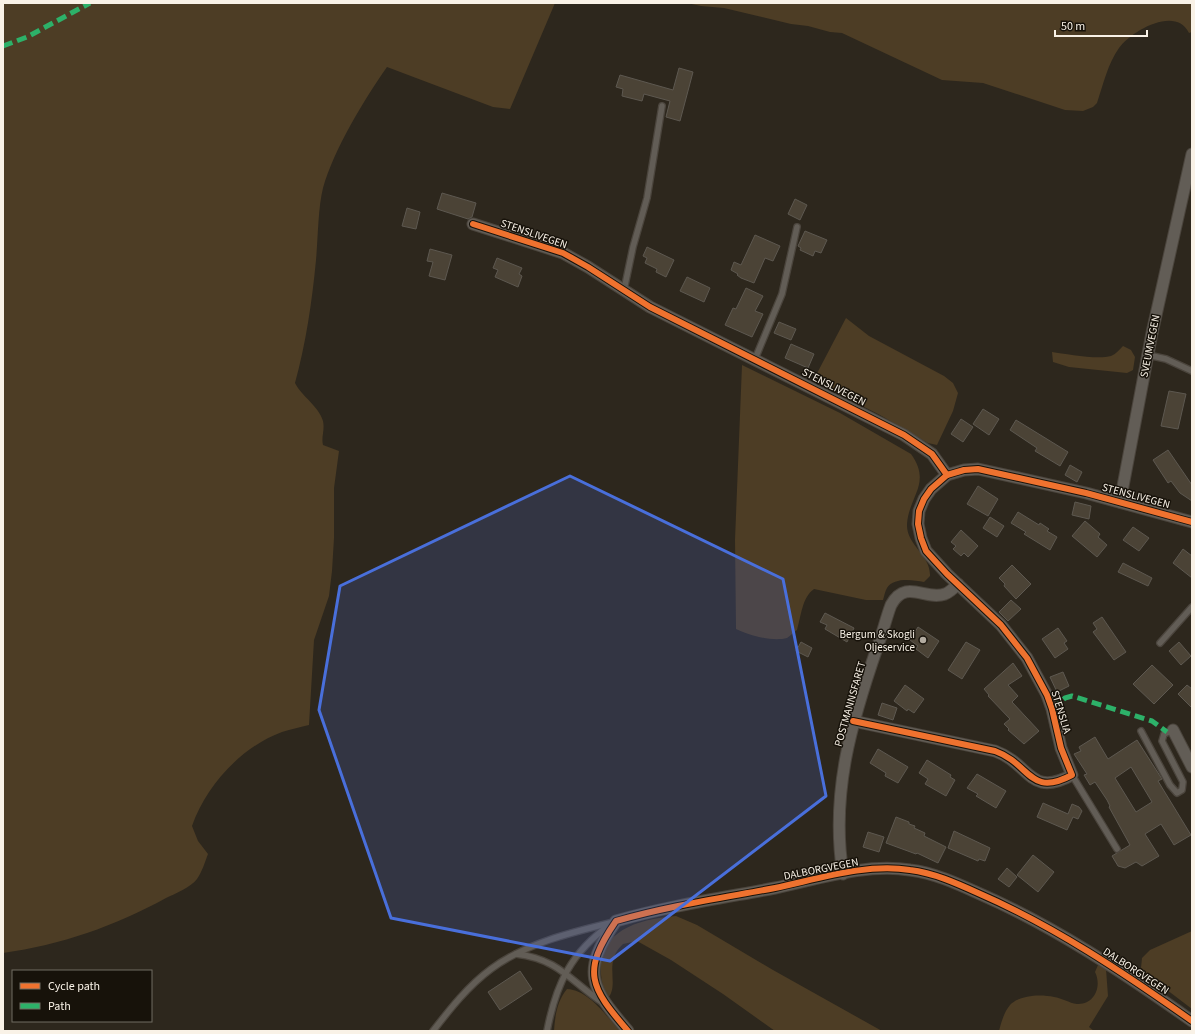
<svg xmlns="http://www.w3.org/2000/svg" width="1195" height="1034" viewBox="0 0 1195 1034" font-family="'Source Sans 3',sans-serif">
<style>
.green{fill:#4d3d25}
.building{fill:#4b4336;stroke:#5d5850;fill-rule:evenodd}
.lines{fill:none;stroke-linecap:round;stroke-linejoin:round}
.service-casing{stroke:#4b453d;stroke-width:8}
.minor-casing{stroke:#4b453d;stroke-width:13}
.service{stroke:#625d56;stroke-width:5.5}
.minor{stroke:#625d56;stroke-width:11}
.quiet{stroke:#2db169;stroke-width:5;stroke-dasharray:10 5;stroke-linecap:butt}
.cycleway-casing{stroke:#17120a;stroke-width:8}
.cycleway{stroke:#ef722f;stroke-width:6}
.marked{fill:#496fdb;fill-opacity:0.2;stroke:#496fdb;stroke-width:3;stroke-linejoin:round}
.poi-dot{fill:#b2aba0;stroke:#17120a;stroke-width:1.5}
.labels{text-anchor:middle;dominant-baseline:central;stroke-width:3;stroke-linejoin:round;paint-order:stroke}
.street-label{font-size:11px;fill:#f9f2e7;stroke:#17120a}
.poi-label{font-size:11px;fill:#f9f2e7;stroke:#17120a;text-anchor:end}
</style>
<rect width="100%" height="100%" fill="#2d271d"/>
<g class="green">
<path d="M3,3H555L510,109L493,107L387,67C364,100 334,149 323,188C318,208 318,239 316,260C312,302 306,343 295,383C302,397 318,405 323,421C325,430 321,437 323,445L339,451L334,488V538L332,571L329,596L314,640L309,725C301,727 291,729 282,732C241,747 206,786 192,826L198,841L208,854C205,862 202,872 197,879C191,887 175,894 166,898C115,926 61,945 3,953Z"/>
<path d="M687,3H1192V32L1189,33C1176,5 1131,31 1119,48C1108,63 1103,85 1097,103L1093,107L1083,111L1065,110L983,83L942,80L842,33L830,32L808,26L791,24L724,8L701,6Z"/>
<polygon points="846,318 869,336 944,376 953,383 958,393 953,411 937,445 928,443 880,415 813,381"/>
<path d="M1123,346L1131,350L1135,357L1133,370L1127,373L1069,367L1053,362L1052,352C1066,354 1098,360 1111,356C1116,354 1119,350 1123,346Z"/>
<path d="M742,365L840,413L911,454C932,483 909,496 907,524C906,545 931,555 930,576L924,582C913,580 894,577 887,588C885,591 884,597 883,600H866L814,589C802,597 801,617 797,630C794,632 790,636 787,638C772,642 748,635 736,629L735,540Z"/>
<path d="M676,916L697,925L773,970L882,1031H775L723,994L671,960L637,941L623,944C602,963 621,985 607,999C585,940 624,920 676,916Z"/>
<polygon points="1192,931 1192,1009 1150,977 1141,968 1142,958 1150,950"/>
<path d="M1098,965L1106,969L1108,996L1089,1027L1094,1031H999C1001,1023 1004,1012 1010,1005C1020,995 1040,994 1054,997C1062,998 1069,1003 1077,1004C1095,1005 1102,986 1095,972Z"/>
<path d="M567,989C589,990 606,1016 620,1031H554C555,1016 557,1001 567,989Z"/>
</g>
<g class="building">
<polygon points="679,68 693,72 680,121 666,117 670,101 644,94 642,101 622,96 623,89 616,87 620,75 673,90"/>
<polygon points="442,193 476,203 472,217 468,219 437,209"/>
<polygon points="795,199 807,205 800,220 788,214"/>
<polygon points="407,208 420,212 416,229 402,226"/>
<polygon points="805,231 827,240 821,253 815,251 813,256 800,250 801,248 798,246"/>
<polygon points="755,235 780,246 773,261 765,258 754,283 741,278 737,275 738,274 731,270 734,262 741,265"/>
<polygon points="647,247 674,260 666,277 656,272 657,269 645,263 647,258 643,256"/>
<polygon points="430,249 452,255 445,280 429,276 433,262 427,261"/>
<polygon points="497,258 522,268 519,274 522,276 518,287 495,277 498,270 493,268"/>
<polygon points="687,277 710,288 704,302 680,291"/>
<polygon points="746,288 763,296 755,311 763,314 752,337 725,325 733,308 736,309"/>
<polygon points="779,322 796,329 791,340 774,333"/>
<polygon points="791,344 814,354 808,368 785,358"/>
<polygon points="1169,391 1186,394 1178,429 1161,426"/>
<polygon points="983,409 999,419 989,435 973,424"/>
<polygon points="961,419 973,427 963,442 951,434"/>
<polygon points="1016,420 1068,452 1060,466 1035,451 1037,448 1010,430"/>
<polygon points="1168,450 1192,485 1192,501 1180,493 1171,481 1168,483 1153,460"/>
<polygon points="1070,465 1082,472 1077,482 1065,475"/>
<polygon points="978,486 998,499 988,516 967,504"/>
<polygon points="1075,502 1091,506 1089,519 1072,515"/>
<polygon points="1018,512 1039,525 1040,523 1049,529 1047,531 1057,537 1050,550 1024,534 1026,532 1011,523"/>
<polygon points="990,517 1004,526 997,537 983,528"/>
<polygon points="1085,521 1100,534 1098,537 1107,545 1097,557 1072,536"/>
<polygon points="1133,527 1149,538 1139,551 1123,540"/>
<polygon points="961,530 978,546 968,557 964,553 961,556 953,549 956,546 951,542"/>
<polygon points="1183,549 1192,556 1192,578 1173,563"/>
<polygon points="1123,563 1152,578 1148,586 1118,572"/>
<polygon points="1012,565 1031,584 1016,599 1004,586 1005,584 999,578"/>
<polygon points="1011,600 1021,609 1008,621 999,612"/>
<polygon points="825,613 854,628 847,642 825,629 827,625 820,622"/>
<polygon points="1102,617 1126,652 1114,660 1093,632 1097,629 1093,623"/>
<polygon points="918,627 939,641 928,658 916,649 918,646 910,640"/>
<polygon points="1058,628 1067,641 1064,643 1068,649 1055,658 1042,639"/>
<polygon points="801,642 812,648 808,657 796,651"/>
<polygon points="966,642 980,650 962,679 948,670"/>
<polygon points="1179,642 1191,656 1181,665 1169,651"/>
<polygon points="1013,663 1022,676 1008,685 1018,696 1012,702 1039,731 1024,744 1008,730 1009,729 1004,724 1010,719 988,696 989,695 984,689"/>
<polygon points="1152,665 1173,685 1154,704 1133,684"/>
<polygon points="1063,672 1069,686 1057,692 1050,677"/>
<polygon points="905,685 924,699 914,713 908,709 907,711 894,701"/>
<polygon points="1187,685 1192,689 1192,708 1178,694"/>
<polygon points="882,703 897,708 893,720 878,715"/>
<path d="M1095,737L1108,759L1137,740L1162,779L1158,781L1191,835L1174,845L1161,824L1145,834L1159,856L1142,866L1136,862L1125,868L1118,866L1112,856L1130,845L1109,807L1110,806L1107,800L1095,782L1090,785L1084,775L1087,774L1074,754L1081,751L1079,747ZM1131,767L1152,802L1136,812L1115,778Z"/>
<polygon points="878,749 908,767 898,783 885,776 886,773 870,763"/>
<polygon points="927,760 951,775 950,777 955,780 946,796 925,784 928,779 919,773"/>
<polygon points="977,774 1006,791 996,808 976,796 978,794 967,788"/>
<polygon points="1043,803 1068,814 1072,804 1079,807 1082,811 1078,819 1073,817 1067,830 1037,817"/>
<polygon points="896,817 909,822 909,824 915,826 914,828 925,833 924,836 946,847 938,863 917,853 916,854 886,843"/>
<polygon points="954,831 990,848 985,861 979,859 978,861 948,848"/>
<polygon points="868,832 884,837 879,852 863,847"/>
<polygon points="1033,855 1054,872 1038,892 1017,875"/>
<polygon points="1007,868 1017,877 1009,887 998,879"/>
<polygon points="520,971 532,989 500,1010 488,992"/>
</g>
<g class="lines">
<defs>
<g id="service">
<polyline points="624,290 633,247 647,198 662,106"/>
<polyline points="1148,355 1166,359 1192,371"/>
<polyline points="755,359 782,294 797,227"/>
<polyline points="1160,643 1192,607"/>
<polyline points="1141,731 1170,785 1177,793 1182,790 1183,782 1162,741 1164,734 1173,730"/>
<polyline points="1072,775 1117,849"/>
<path d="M516,954C559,959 570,981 603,1003"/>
<path d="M433,1031C450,1009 468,986 491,969C526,943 573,932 614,922"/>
<path d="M547,1031C556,984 571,952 611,924"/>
</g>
<g id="minor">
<polyline points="473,224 563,253 588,267 650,307 904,435 932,454 947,475"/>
<polyline points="1120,502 1152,333 1192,154"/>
<path d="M853,721L995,751C1031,764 1029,798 1072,775L1061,748L1052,709L1047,695L1027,658L1001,625L947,574L926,551L921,538L918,524L919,511L924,499L931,489L947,475L964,470L978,469L1086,493L1192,522"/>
<polyline points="1173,730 1192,767"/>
<path d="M843,874C830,793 852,720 878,645C883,632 886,618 891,605C906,578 925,601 945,594C950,592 954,588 958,584"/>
<path d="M628,1031C590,987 581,972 616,921C668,906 722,898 775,888C818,879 866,863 910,870C934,873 956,883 978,893C1054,926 1124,973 1192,1021"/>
</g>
</defs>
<use href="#service" class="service-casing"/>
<use href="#minor" class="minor-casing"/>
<use href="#service" class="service"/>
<use href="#minor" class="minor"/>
<g class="quiet">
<polyline points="3,46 27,37 90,3"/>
<polyline points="1052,709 1065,698 1072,696 1152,721 1167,732"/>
</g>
<defs>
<g id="cycleway">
<polyline points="473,224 563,253 588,267 650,307 904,435 932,454 947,475"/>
<path d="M853,721L995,751C1031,764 1029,798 1072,775L1061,748L1052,709L1047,695L1027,658L1001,625L947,574L926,551L921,538L918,524L919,511L924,499L931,489L947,475L964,470L978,469L1086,493L1192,522"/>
<path d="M628,1031C590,987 581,972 616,921C668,906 722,898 775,888C818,879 866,863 910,870C934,873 956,883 978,893C1054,926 1124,973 1192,1021"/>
</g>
</defs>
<use href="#cycleway" class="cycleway-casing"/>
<use href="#cycleway" class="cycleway"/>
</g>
<path class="marked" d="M570,476L783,579L826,796L610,961L391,918L319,710L340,586Z"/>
<circle class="poi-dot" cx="923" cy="640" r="4"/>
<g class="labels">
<g class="street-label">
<text transform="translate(534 234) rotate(19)">STENSLIVEGEN</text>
<text transform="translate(1150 346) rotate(-79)">SVEUMVEGEN</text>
<text transform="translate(834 387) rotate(27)">STENSLIVEGEN</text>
<text transform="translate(1136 496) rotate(15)">STENSLIVEGEN</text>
<text transform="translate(850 704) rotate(-74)">POSTMANNSFARET</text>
<text transform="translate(1061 712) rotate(73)">STENSLIA</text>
<text transform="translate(821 869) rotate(-11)">DALBORGVEGEN</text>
<text transform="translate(1136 971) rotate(33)">DALBORGVEGEN</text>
</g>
<g class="poi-label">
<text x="915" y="634">Bergum &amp; Skogli<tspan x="915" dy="13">Oljeservice</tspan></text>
</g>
</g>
<rect width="1195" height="1034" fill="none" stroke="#f9f2e7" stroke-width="8"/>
<rect x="12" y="970" width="140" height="52" fill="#17120a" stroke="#716c62"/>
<rect x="20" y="983" width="20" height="6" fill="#ef722f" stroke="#716c62"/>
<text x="48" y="990" font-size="12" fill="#f9f2e7">Cycle path</text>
<rect x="20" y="1003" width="20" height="6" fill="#2db169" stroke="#716c62"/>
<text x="48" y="1010" font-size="12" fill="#f9f2e7">Path</text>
<path d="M1055 30v6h92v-6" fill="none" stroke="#f9f2e7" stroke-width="2"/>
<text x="1061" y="30" font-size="12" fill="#f9f2e7" stroke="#17120a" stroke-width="3" paint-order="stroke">50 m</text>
</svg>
